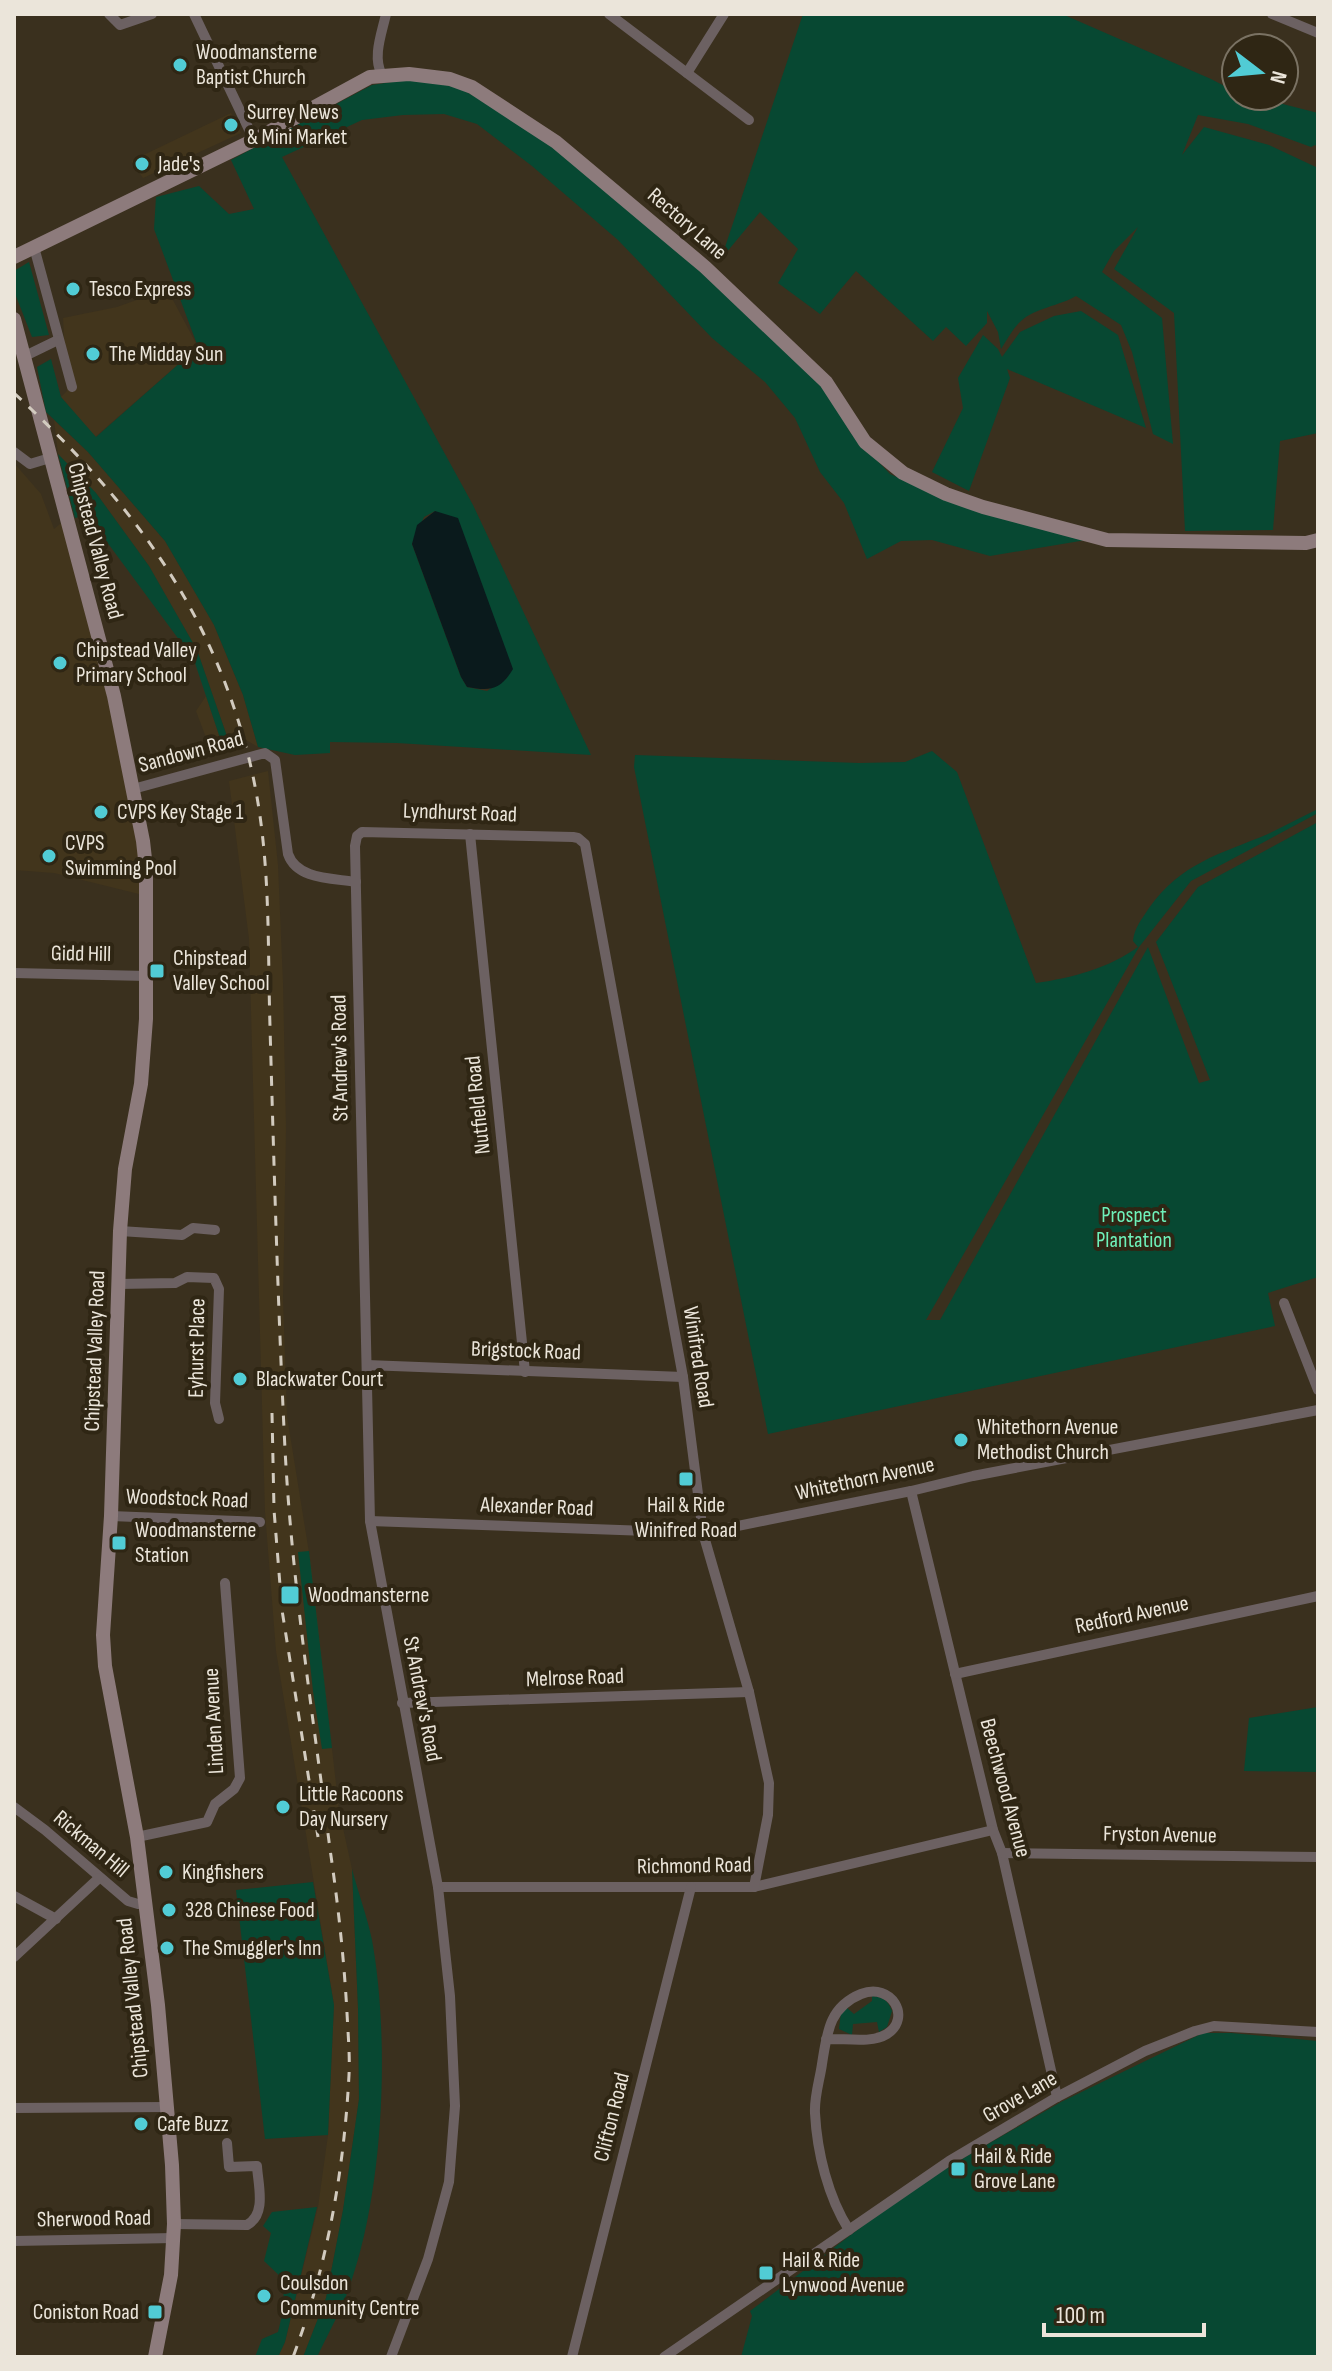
<svg xmlns="http://www.w3.org/2000/svg" width="1332" height="2371" viewBox="0 0 1332 2371" font-family="'Sofia Sans Condensed',sans-serif">
<style>
.built{fill:#42351c}
.green{fill:#074832;fill-rule:evenodd}
.water{fill:#0a1a1c}
.lines{fill:none;stroke-linecap:round;stroke-linejoin:round}
.street{stroke:#6c6162;stroke-width:10}
.secondary{stroke:#8d7b7c;stroke-width:14}
.rail{stroke:#d2cbbf;stroke-width:3;stroke-dasharray:10 10;stroke-linecap:butt}
.poi-dot{fill:#51ccd5;stroke:#2f2614;stroke-width:3}
.labels{text-anchor:middle;dominant-baseline:central;stroke-width:8;stroke-linejoin:round;paint-order:stroke}
.poi-label{font-size:22px;fill:#ebe5da;stroke:#2f2614;text-anchor:start}
.street-label{font-size:22px;fill:#ebe5da;stroke:#2f2614}
.park-label{font-size:22px;fill:#6ef1ba;stroke:#2f2614}
</style>
<rect width="100%" height="100%" fill="#3a301e"/>
<g class="built">
<polygon points="231,113 241,133 143,178 131,161"/>
<polygon points="167,289 198,347 95,437 61,397 67,391 63,318 117,307"/>
<polygon points="54,420 88,452 165,541 214,625 243,695 258,747 244,739 230,745 197,650 149,566 96,493 58,454"/>
<polygon points="14,463 41,494 54,529 65,520 97,630 147,896 54,873 14,870"/>
<polygon points="206,696 225,753 213,756 196,711"/>
<polygon points="268,771 278,865 283,983 286,1129 283,1298 287,1416 311,1565 339,1810 352,1869 358,2008 359,2099 343,2210 326,2298 303,2357 278,2357 285,2342 318,2207 328,2135 334,2005 276,1651 265,1512 249,939 229,781"/>
</g>
<g class="green">
<path d="M803,14H1062L1211,79L1236,92V96H1252L1318,113V147L1315,145L1311,147L1248,124L1198,115L1182,155L1204,127L1269,145L1318,168V433L1280,441L1273,530L1185,531L1174,313L1114,269L1138,227L1114,251L1102,272L1162,318L1173,444L1153,434L1132,352L1121,325L1076,296C1059,306 1035,308 1021,321C1013,328 1007,340 1001,349L998,332L987,311V323L966,346L946,327L933,341L856,271L820,314L778,283L798,249L760,212L721,259Z"/>
<path d="M399,81H431L461,89L501,111L551,144L709,275L830,394L850,432L890,474L958,505L1086,540L990,556L932,540L901,541L867,559L844,503L820,472L795,418L765,382L712,338L618,240L532,166L477,124L444,114L403,115L362,120L282,157L473,505L591,755L397,743L330,742V753L295,755L258,747L243,695L214,625L165,541L88,452L46,412L37,367L51,359L61,397L96,437L198,347L154,229L156,197L199,186L229,214L254,209L231,160L372,85ZM435,511L507,678L487,691L467,687L461,677L412,544L424,517Z"/>
<polygon points="29,262 49,335 32,337 14,291 14,271"/>
<polygon points="1081,311 1118,335 1146,428 1007,369 1010,378 969,491 932,472 963,408 958,378 983,335 998,349 1002,357 1020,332 1054,316"/>
<polygon points="58,454 96,493 149,566 197,650 230,745 225,753 194,660 87,515 75,518"/>
<path d="M932,751L957,772L1036,983C1072,978 1109,968 1138,947L1133,941C1134,928 1142,919 1149,908C1181,863 1220,854 1268,834C1285,826 1301,817 1318,809V813L1191,881L1139,947L926,1320H940L1148,947L1199,1083L1210,1080L1156,942L1198,887L1318,822V1277L1268,1293L1275,1326L768,1434L634,767L635,755L859,763L905,762Z"/>
<polygon points="309,1551 332,1748 322,1749 313,1691 298,1552"/>
<polygon points="1318,1707 1318,1772 1244,1771 1249,1718"/>
<path d="M352,1869C358,1892 367,1916 372,1940C390,2039 384,2189 350,2285C342,2309 328,2334 317,2357H303L326,2298L343,2210L359,2099L358,2008Z"/>
<polygon points="313,1882 334,2005 328,2135 265,2139 236,1890"/>
<path d="M872,1996C883,1997 888,2000 892,2011L887,2027L879,2032L877,2022L853,2024L852,2035L839,2029L841,2012L846,2007L854,2014L872,2001Z"/>
<polygon points="1203,2033 1231,2033 1318,2041 1318,2357 741,2357 752,2316 750,2311 917,2185 1061,2102"/>
<polygon points="317,2207 285,2342 278,2357 255,2357 262,2339 278,2332 284,2307 283,2279 264,2261 271,2233 263,2226 272,2212"/>
</g>
<path class="water" d="M435,511L458,518L513,669C500,691 489,691 467,687L461,677L412,544L417,525Z"/>
<g class="lines">
<g class="street">
<polyline points="109,14 120,25 152,14"/>
<polyline points="194,14 254,140"/>
<polyline points="609,14 749,120"/>
<polyline points="1272,14 1318,33"/>
<polyline points="687,73 724,14"/>
<path d="M382,75C372,57 382,33 386,14"/>
<polyline points="34,247 72,387"/>
<polyline points="25,356 58,340"/>
<polyline points="14,452 30,464 50,458"/>
<path d="M133,789L265,753L275,760L288,854C297,880 333,878 356,882"/>
<polyline points="470,834 525,1372"/>
<polyline points="14,973 147,976"/>
<polyline points="120,1231 182,1235 193,1228 215,1230"/>
<polyline points="119,1284 175,1283 187,1277 214,1278 219,1289 215,1403 219,1419"/>
<polyline points="1284,1303 1318,1390"/>
<polyline points="367,1365 683,1377"/>
<polyline points="911,1491 993,1830 1002,1853 1057,2097"/>
<polyline points="111,1516 260,1522"/>
<polyline points="370,1521 703,1533 911,1491 973,1476 1318,1410"/>
<polyline points="955,1674 1318,1596"/>
<polyline points="402,1703 749,1692"/>
<polyline points="14,1807 45,1830 128,1901 138,1904 145,1903"/>
<polyline points="137,1837 207,1822 215,1804 234,1789 240,1778 225,1583"/>
<polyline points="1002,1853 1318,1857"/>
<polyline points="438,1887 754,1887 993,1830"/>
<polyline points="14,1896 56,1919"/>
<polyline points="14,1957 99,1878"/>
<path d="M826,2039C844,2038 871,2044 887,2034C912,2018 892,1982 861,1994C829,2007 827,2033 822,2064C820,2079 814,2097 815,2113C817,2152 828,2197 849,2230"/>
<polyline points="14,2108 167,2107"/>
<path d="M174,2224L247,2225C267,2214 258,2185 257,2166L229,2167L227,2143"/>
<polyline points="14,2241 174,2238"/>
<polyline points="391,2357 428,2259 442,2208 449,2182 455,2106 450,1996 438,1887 370,1521 355,846 357,836 362,832 573,837 578,838 585,844 683,1377 703,1533 749,1692 769,1783 768,1815 754,1887"/>
<polyline points="572,2357 691,1887"/>
<polyline points="664,2357 949,2161 1057,2097 1145,2051 1195,2031 1214,2026 1318,2032"/>
</g>
<g class="secondary">
<polyline points="14,257 254,140 370,77 409,74 450,79 472,87 556,142 705,267 826,382 865,442 903,473 946,494 983,507 1107,540 1306,543 1318,540"/>
<polyline points="14,319 114,696 143,841 146,868 146,1019 141,1084 125,1169 120,1231 111,1516 103,1635 105,1666 137,1837 158,2005 172,2165 174,2224 171,2275 155,2357"/>
</g>
<g class="rail">
<path d="M14,393C123,494 203,595 244,740C272,838 267,928 270,1027C274,1168 278,1309 285,1449C292,1583 313,1716 330,1849C338,1904 344,1958 347,2013C348,2034 350,2055 349,2075C344,2171 327,2267 293,2357"/>
<polyline points="272,1413 274,1510 282,1610 318,1837"/>
</g>
</g>
<g class="poi-dot">
<circle cx="180" cy="65" r="8"/>
<circle cx="231" cy="125" r="8"/>
<circle cx="142" cy="164" r="8"/>
<circle cx="73" cy="289" r="8"/>
<circle cx="93" cy="354" r="8"/>
<circle cx="60" cy="663" r="8"/>
<circle cx="101" cy="812" r="8"/>
<circle cx="49" cy="856" r="8"/>
<rect x="149" y="963" width="16" height="16" rx="4"/>
<circle cx="240" cy="1379" r="8"/>
<circle cx="961" cy="1440" r="8"/>
<rect x="678" y="1471" width="16" height="16" rx="4"/>
<rect x="111" y="1535" width="16" height="16" rx="4"/>
<rect x="280" y="1585" width="20" height="20" rx="4"/>
<circle cx="283" cy="1807" r="8"/>
<circle cx="166" cy="1872" r="8"/>
<circle cx="169" cy="1910" r="8"/>
<circle cx="167" cy="1948" r="8"/>
<circle cx="141" cy="2124" r="8"/>
<rect x="950" y="2161" width="16" height="16" rx="4"/>
<rect x="758" y="2265" width="16" height="16" rx="4"/>
<circle cx="264" cy="2296" r="8"/>
<rect x="147" y="2304" width="16" height="16" rx="4"/>
</g>
<g class="labels">
<g class="poi-label">
<text x="196" y="52">Woodmansterne<tspan x="196" dy="25">Baptist Church</tspan></text>
<text x="247" y="112">Surrey News<tspan x="247" dy="25">&amp; Mini Market</tspan></text>
<text x="158" y="164">Jade's</text>
<text x="89" y="289">Tesco Express</text>
<text x="109" y="354">The Midday Sun</text>
<text x="76" y="650">Chipstead Valley<tspan x="76" dy="25">Primary School</tspan></text>
<text x="117" y="812">CVPS Key Stage 1</text>
<text x="65" y="843">CVPS<tspan x="65" dy="25">Swimming Pool</tspan></text>
<text x="173" y="958">Chipstead<tspan x="173" dy="25">Valley School</tspan></text>
<text x="256" y="1379">Blackwater Court</text>
<text x="977" y="1427">Whitethorn Avenue<tspan x="977" dy="25">Methodist Church</tspan></text>
<text x="686" y="1505" text-anchor="middle">Hail &amp; Ride<tspan x="686" dy="25">Winifred Road</tspan></text>
<text x="135" y="1530">Woodmansterne<tspan x="135" dy="25">Station</tspan></text>
<text x="308" y="1595">Woodmansterne</text>
<text x="299" y="1794">Little Racoons<tspan x="299" dy="25">Day Nursery</tspan></text>
<text x="182" y="1872">Kingfishers</text>
<text x="185" y="1910">328 Chinese Food</text>
<text x="183" y="1948">The Smuggler's Inn</text>
<text x="157" y="2124">Cafe Buzz</text>
<text x="974" y="2156">Hail &amp; Ride<tspan x="974" dy="25">Grove Lane</tspan></text>
<text x="782" y="2260">Hail &amp; Ride<tspan x="782" dy="25">Lynwood Avenue</tspan></text>
<text x="280" y="2283">Coulsdon<tspan x="280" dy="25">Community Centre</tspan></text>
<text x="139" y="2312" text-anchor="end">Coniston Road</text>
</g>
<g class="street-label">
<text transform="translate(687 224) rotate(41)">Rectory Lane</text>
<text transform="translate(95 541) rotate(75)">Chipstead Valley Road</text>
<text transform="translate(191 752) rotate(-15)">Sandown Road</text>
<text transform="translate(460 813) rotate(2)">Lyndhurst Road</text>
<text transform="translate(81 954) rotate(1)">Gidd Hill</text>
<text transform="translate(340 1058) rotate(-91)">St Andrew's Road</text>
<text transform="translate(478 1105) rotate(-96)">Nutfield Road</text>
<text transform="translate(197 1348) rotate(-89)">Eyhurst Place</text>
<text transform="translate(95 1351) rotate(-88)">Chipstead Valley Road</text>
<text transform="translate(526 1351) rotate(2)">Brigstock Road</text>
<text transform="translate(698 1357) rotate(81)">Winifred Road</text>
<text transform="translate(865 1479) rotate(-12)">Whitethorn Avenue</text>
<text transform="translate(187 1499) rotate(2)">Woodstock Road</text>
<text transform="translate(537 1507) rotate(2)">Alexander Road</text>
<text transform="translate(1132 1615) rotate(-12)">Redford Avenue</text>
<text transform="translate(575 1678) rotate(-2)">Melrose Road</text>
<text transform="translate(422 1699) rotate(79)">St Andrew's Road</text>
<text transform="translate(214 1721) rotate(-93)">Linden Avenue</text>
<text transform="translate(1005 1788) rotate(75)">Beechwood Avenue</text>
<text transform="translate(1160 1835) rotate(1)">Fryston Avenue</text>
<text transform="translate(91 1844) rotate(40)">Rickman Hill</text>
<text transform="translate(694 1866) rotate(-1)">Richmond Road</text>
<text transform="translate(133 1998) rotate(-96)">Chipstead Valley Road</text>
<text transform="translate(1020 2097) rotate(-30)">Grove Lane</text>
<text transform="translate(612 2117) rotate(-76)">Clifton Road</text>
<text transform="translate(94 2219) rotate(-1)">Sherwood Road</text>
</g>
<g class="park-label">
<text x="1134" y="1215">Prospect<tspan x="1134" dy="25">Plantation</tspan></text>
</g>
</g>
<rect width="1332" height="2371" fill="none" stroke="#ebe5da" stroke-width="32"/>
<g transform="translate(1260 72) rotate(106)"><circle r="38" fill="#2f2614" stroke="#7a7263" stroke-width="2"/>
<path d="M0-6L14 30L0 20L-14 30Z" fill="#51ccd5"/>
<text y="-12" font-size="22" font-weight="bold" text-anchor="middle" fill="#ebe5da">N</text>
</g>
<path d="M1044 2323v12h160v-12" fill="none" stroke="#ebe5da" stroke-width="4"/>
<text x="1056" y="2323" font-size="24" fill="#ebe5da" stroke="#2f2614" stroke-width="6" paint-order="stroke">100 m</text>
</svg>
